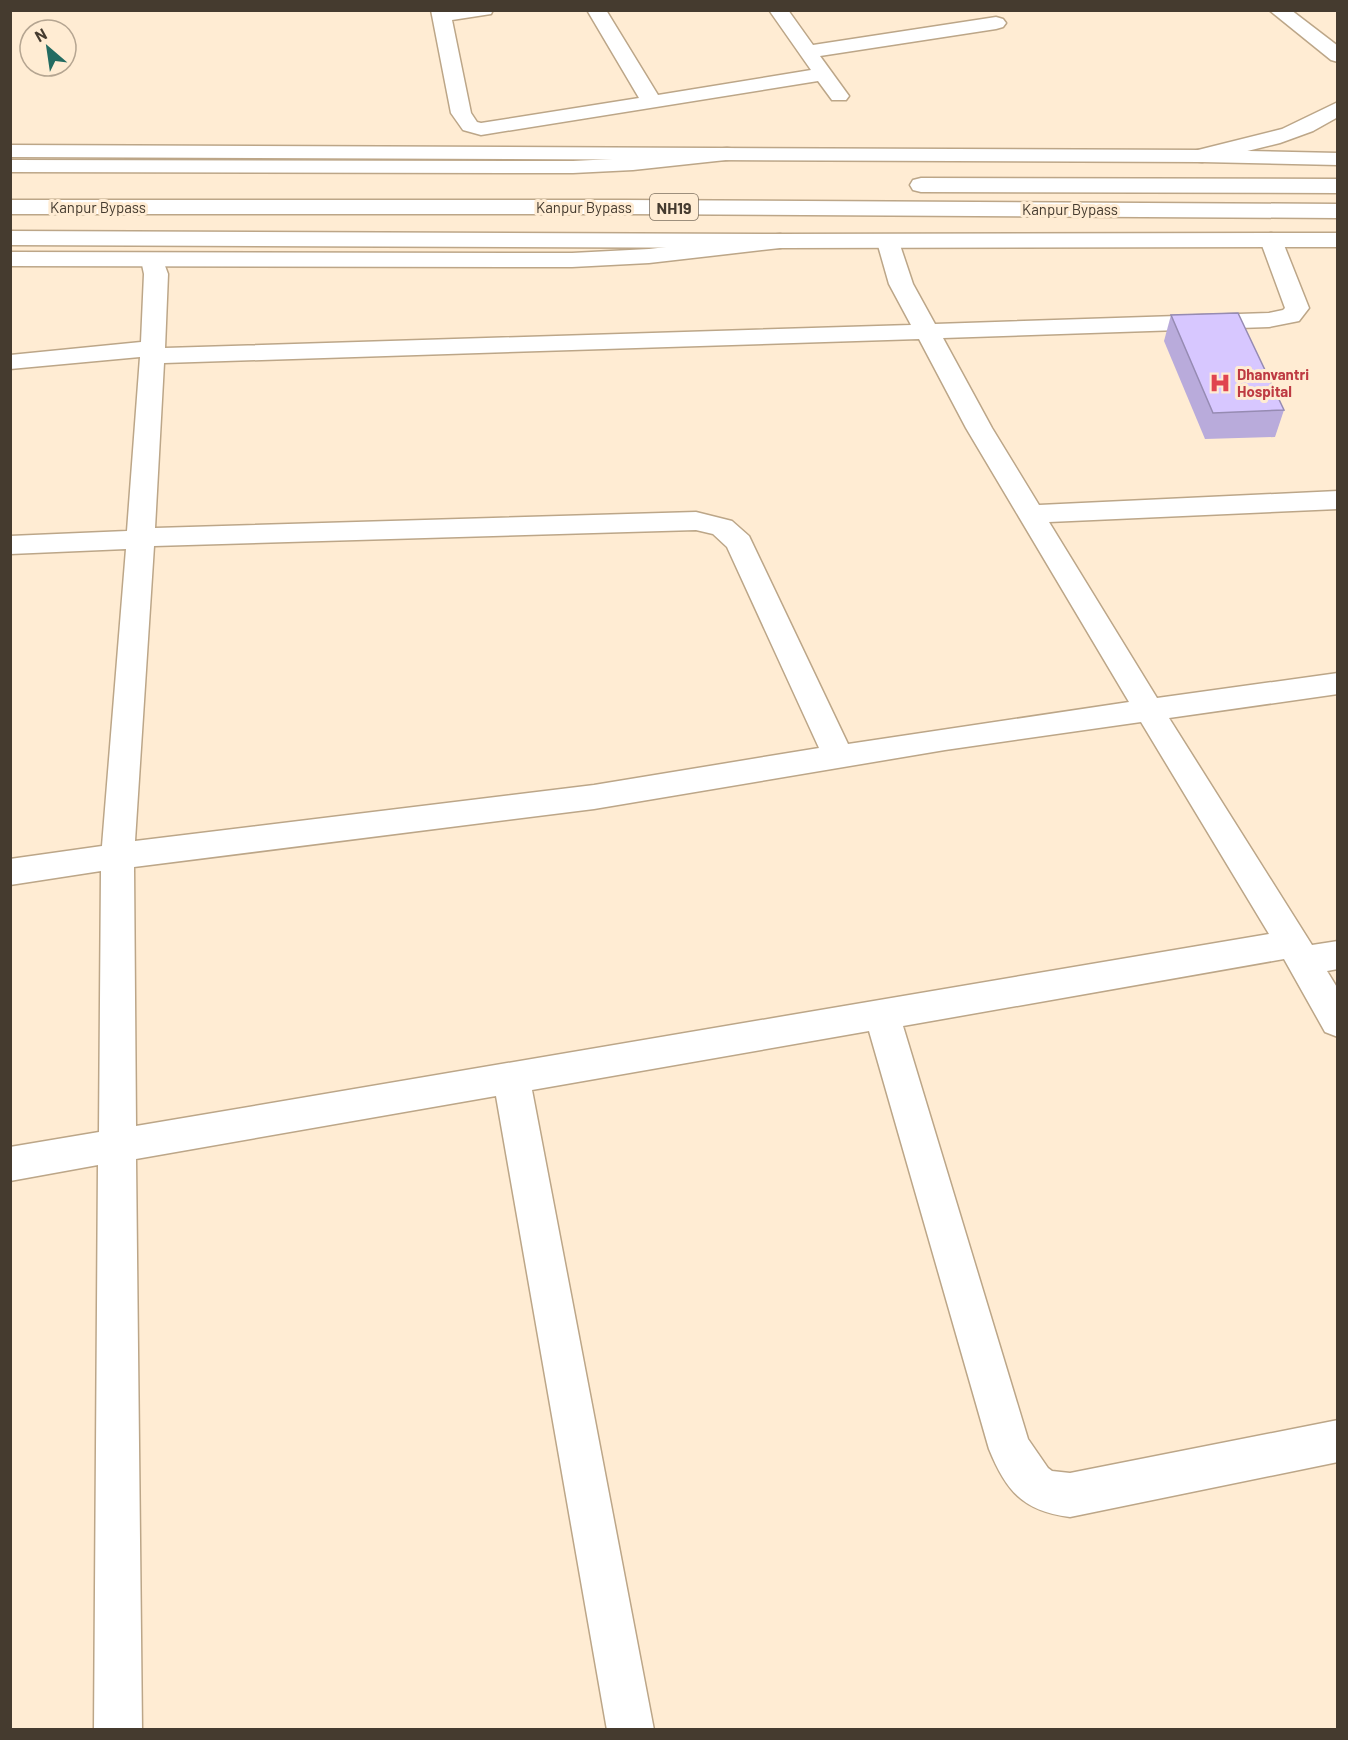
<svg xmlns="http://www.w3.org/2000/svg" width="1348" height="1740" viewBox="0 0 1348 1740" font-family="Barlow,sans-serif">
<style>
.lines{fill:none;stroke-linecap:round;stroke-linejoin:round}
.street-casing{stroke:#bca688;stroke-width:3}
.secondary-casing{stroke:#bca688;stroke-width:3}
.highway-casing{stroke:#bca688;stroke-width:3}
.street{fill:#fff;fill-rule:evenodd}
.secondary{fill:#fff;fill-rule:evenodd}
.highway{fill:#fff;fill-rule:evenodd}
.wall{fill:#b9abdb}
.building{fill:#d7c7ff;stroke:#968bb2;stroke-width:1.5}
.labels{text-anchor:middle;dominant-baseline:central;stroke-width:6;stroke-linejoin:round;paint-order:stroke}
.far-street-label{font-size:15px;fill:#453b2f;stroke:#ffecd3}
.far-health-label{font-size:15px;font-weight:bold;fill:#be3a42;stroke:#ffecd3;text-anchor:start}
.shield{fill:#ffecd3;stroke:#7d7060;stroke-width:1.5}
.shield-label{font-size:16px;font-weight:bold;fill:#453b2f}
</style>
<rect width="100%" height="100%" fill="#ffecd3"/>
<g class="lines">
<defs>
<g id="street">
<polygon points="431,10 493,10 491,14 452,20 471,113 477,122 481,123 639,98 587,10 606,10 658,95 811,70 769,10 788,10 813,45 996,17 1003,19 1006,23 1003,27 996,29 820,56 849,96 846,100 832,100 818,81 481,135 463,130 451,113"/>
<path d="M1271,233L1279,235L1282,240L1309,308L1299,321L1269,327L943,338L992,428L1039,505L1338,491V509L1049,522L1157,698L1338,673V694L1169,718L1312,945L1338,941V969L1327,971L1338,989V1037L1325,1032L1284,959L903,1026L1028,1439L1048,1468L1052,1471L1070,1473L1338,1420V1462L1070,1517C1023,1511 1006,1491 989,1449L869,1031L532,1090L654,1730H607L496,1096L136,1159L142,1730H94L98,1165L10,1181V1147L99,1132L101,871L10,885V859L102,846L126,549L10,554V536L127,531L140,357L10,369V355L141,342L144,274L141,260L145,255L153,253L161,255L168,274L165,348L911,325L889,284L877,242L880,237L888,235L896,237L899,242L913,284L935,324L1269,313L1283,310L1285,308L1260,240L1263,235ZM919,339L966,428L1129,702L848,744L749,536L732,521L696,512L155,528L164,363ZM696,530L713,534L727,547L819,748L594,785L135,841L154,546ZM1141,722L1269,934L136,1126L134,867L594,809L945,750Z"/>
</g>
<g id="secondary">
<polygon points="10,145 1202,150 1338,153 1338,165 1202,162 10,157"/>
<polygon points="1338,233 1338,247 780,248 649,263 572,267 10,266 10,252 572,253 649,249 780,234"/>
</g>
<g id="highway">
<polygon points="1269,10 1291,10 1338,46 1338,62 1331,60"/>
<polygon points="1338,102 1338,117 1313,131 1280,143 1202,162 1194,161 1191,156 1194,151 1282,129"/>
<polygon points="727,148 735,149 738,154 735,159 633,170 573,173 10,172 10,160 573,161 633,158"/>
<polygon points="921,178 1338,179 1338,193 921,192 913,190 910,185 913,180"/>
<polygon points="10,200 624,200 1338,204 1338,218 624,214 10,214"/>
<polygon points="10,231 780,234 788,236 791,241 788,246 780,248 10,245"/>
</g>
</defs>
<use href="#street" class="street-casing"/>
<use href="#secondary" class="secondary-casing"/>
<use href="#highway" class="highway-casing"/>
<use href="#street" class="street"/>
<use href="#secondary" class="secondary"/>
<use href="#highway" class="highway"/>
</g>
<polygon class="wall" points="1171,315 1284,410 1275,437 1205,439 1164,341"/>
<polygon class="building" points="1238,313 1284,410 1213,413 1171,315"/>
<defs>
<symbol id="hospital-bare" viewBox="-9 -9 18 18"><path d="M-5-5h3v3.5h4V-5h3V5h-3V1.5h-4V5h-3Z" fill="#e0444e" stroke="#ffecd3" stroke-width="2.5" paint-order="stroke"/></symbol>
</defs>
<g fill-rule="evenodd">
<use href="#hospital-bare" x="1205" y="368" width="30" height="30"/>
</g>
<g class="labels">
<g class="far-street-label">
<text x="98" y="207">Kanpur Bypass</text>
<text x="584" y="207">Kanpur Bypass</text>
<text x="1070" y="209">Kanpur Bypass</text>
</g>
<g class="far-health-label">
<text x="1237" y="374">Dhanvantri<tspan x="1237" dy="17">Hospital</tspan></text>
</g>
<rect class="shield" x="650" y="194" width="48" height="26" rx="4.5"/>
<g class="shield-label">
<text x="674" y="207">NH19</text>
</g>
</g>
<rect width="1348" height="1740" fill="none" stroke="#453b2f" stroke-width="24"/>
<g transform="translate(48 48) rotate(331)"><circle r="28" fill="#ffecd3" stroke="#b5a591" stroke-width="1.5"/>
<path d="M0-4.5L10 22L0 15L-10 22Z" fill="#236b61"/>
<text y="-9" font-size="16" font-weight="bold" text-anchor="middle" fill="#453b2f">N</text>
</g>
</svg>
